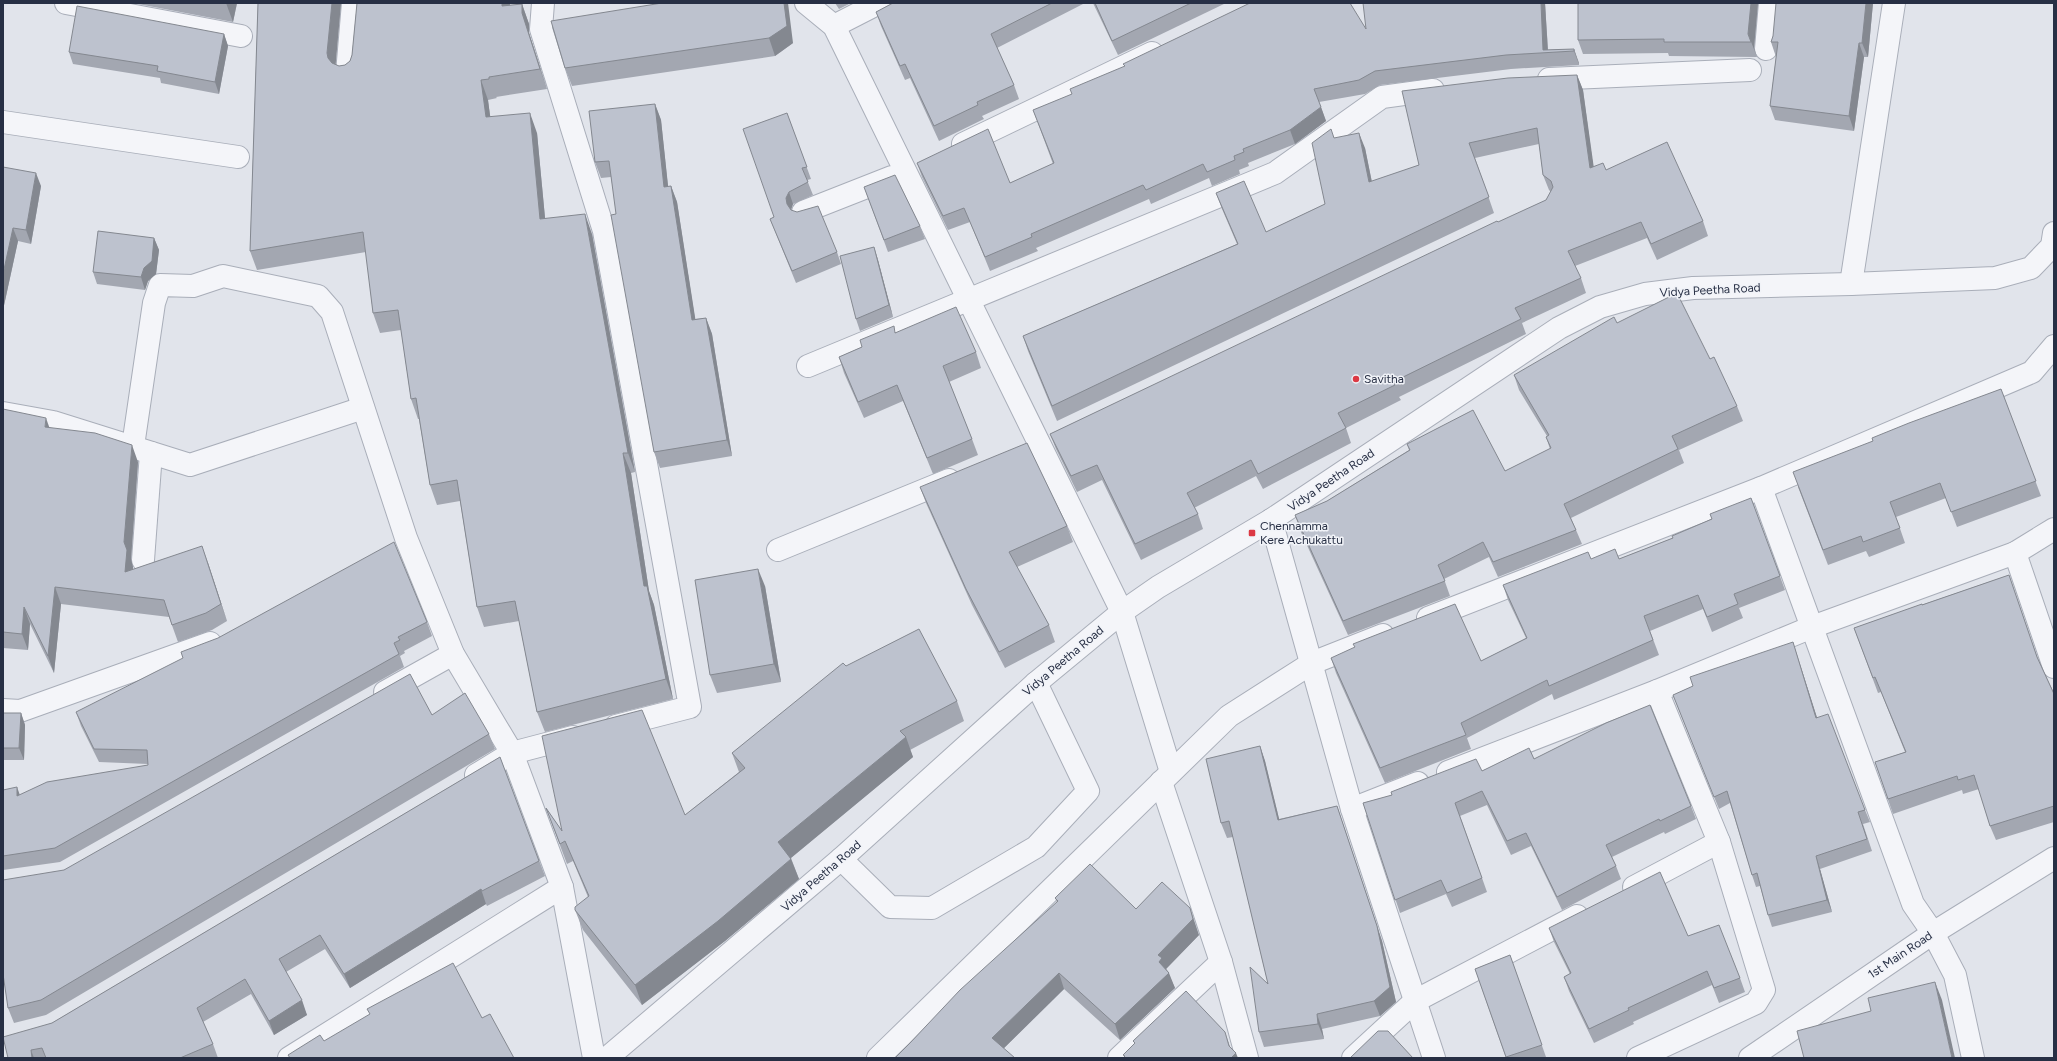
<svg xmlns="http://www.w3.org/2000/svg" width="2057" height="1061" viewBox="0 0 2057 1061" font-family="Figtree,sans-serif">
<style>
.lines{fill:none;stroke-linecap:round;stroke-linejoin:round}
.minor-casing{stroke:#a9aeb9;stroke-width:24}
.minor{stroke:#f4f5f9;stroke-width:22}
.wall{fill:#a3a7b1}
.shaded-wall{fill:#848890}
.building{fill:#bdc2ce;stroke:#848890}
.poi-dot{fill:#dc3944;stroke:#f1f3f8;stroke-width:1.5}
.labels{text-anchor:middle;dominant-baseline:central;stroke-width:3;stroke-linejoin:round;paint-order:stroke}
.street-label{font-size:12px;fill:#272f44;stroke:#f1f3f8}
.poi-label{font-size:12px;fill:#272f44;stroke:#f1f3f8;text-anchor:start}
</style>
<rect width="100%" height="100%" fill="#e1e4eb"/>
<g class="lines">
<defs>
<g id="minor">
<polyline points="66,3 241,36"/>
<polyline points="543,3 541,29 604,231 690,707 616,726"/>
<polyline points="806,3 834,26 1122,612 1171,772"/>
<polyline points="834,26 879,3"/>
<polyline points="1766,49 1770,3"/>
<polyline points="347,73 353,3"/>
<polyline points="1549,79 1750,70"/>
<polyline points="3,122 238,157"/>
<polyline points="963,144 1152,53"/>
<polyline points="803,212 892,177"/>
<polyline points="1851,284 1995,278 2031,268 2052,246 2054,233"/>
<polyline points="808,366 1275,173 1382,97 1433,90"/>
<polyline points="3,413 53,422 190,465 363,408"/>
<polyline points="133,446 154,303 160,285 193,286 223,276 318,296 332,312 406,538 453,654 512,753 562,887 594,1058"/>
<polyline points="1761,488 1913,904 1933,933 1955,975 1973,1058"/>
<polyline points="1271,520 1352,809 1434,1058"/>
<polyline points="778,550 949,480"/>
<polyline points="2015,553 2054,667"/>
<polyline points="143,560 151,453"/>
<polyline points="1428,618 1761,488 2032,372 2054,346"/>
<polyline points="385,692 453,654"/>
<polyline points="3,710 20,711 210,643"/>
<polyline points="1448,772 1657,691 1812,627 2015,553 2054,529"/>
<polyline points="476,775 512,753 573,737"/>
<polyline points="1161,782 1221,962 1247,1058"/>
<polyline points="1352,809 1418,783"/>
<polyline points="841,859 890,907 932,908 1036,847 1088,791 1036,683"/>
<polyline points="1634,887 1719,842"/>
<polyline points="289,1058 562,887"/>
<polyline points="607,1058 841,859 1036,683 1122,612 1158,587 1271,520 1559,328 1600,307 1645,294 1693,288 1851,284 1894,3"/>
<polyline points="878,1058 1229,716 1312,663 1383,635"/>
<polyline points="1119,1058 1221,962"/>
<polyline points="1353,1058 1415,1001 1577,916"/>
<polyline points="1638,1058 1756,1003 1764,990 1719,842 1657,691"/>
<polyline points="1750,1058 1933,933 2054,858"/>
</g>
</defs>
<use href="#minor" class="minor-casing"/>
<use href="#minor" class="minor"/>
</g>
<g class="wall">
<polygon points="133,3 237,3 233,22"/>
<polygon points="258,3 341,3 335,64 339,66 345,65 350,61 352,55 357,3 510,3 510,5 522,4 529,24 529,33 547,89 496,97 497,98 488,100 490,117 537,133 545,218 592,234 635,472 631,473 649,591 654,605 673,699 545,732 537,712 519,621 484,627 477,607 460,501 437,505 430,485 419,419 418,419 411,399 401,330 380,333 373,313 366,252 257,270 250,251"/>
<polygon points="662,3 793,43 775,56 572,86 565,68"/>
<polygon points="835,3 851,3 839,9"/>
<polygon points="893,3 1085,3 997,48 1014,85 1019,99 982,116 984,119 939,141 910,78 905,80 881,26 876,12"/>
<polygon points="1093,3 1226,3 1118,55"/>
<polygon points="1545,3 1548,50 1574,49 1579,65 1511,69 1380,85 1365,94 1319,102 1326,121 1295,144 1248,163 1249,166 1239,170 1240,174 1212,186 1209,178 1151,204 1149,199 1036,248 1038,251 990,271 970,222 948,230 922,177 917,163 1010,183 1053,164 1033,110 1072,95 1366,29"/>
<polygon points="1758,3 1754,48 1757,57 1669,56 1668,53 1583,54 1578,40"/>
<polygon points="1873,3 1868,57 1864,57 1854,131 1775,120 1770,106 1776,57 1771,42 1773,36"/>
<polygon points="224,34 228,46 219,94 161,83 160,78 73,64 69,52"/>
<polygon points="1577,75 1583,90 1593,166 1606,170 1703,221 1708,236 1657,260 1647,238 1575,266 1581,278 1586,293 1522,323 1526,334 1399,397 1401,400 1346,428 1351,443 1263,489 1256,476 1194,508 1198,514 1203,529 1141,560 1102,480 1077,492 1056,449 1050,434 1546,200 1551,192 1549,190 1543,175 1539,144 1475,158 1494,213 1057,421 1028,351 1023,336 1237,244 1222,209 1216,193 1266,232 1325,204 1334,138 1365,148 1372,182 1419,165"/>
<polygon points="655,104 661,120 668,187 671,186 677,202 695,319 706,318 712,334 732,456 660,468 654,452 611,177 601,178 595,162"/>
<polygon points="787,113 811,179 807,180 813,195 793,204 791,209 837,252 841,264 796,283 770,219 774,217"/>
<polygon points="3,167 41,186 31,244 18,241 3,310"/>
<polygon points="864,187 920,226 925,239 888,252"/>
<polygon points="154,238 159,250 156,274 148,281 145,290 97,284 93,272"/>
<polygon points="874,247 878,260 893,317 860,331 856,319"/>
<polygon points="1617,323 1710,359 1737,406 1743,421 1679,450 1684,463 1571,518 1576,530 1582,544 1498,577 1489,557 1444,579 1450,596 1348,635 1300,530 1295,515 1327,501 1409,450 1407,444 1505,471 1550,449 1546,437 1547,436 1519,390 1514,375"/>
<polygon points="896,332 976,352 981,368 949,382 972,439 978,455 933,474 903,401 864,418 844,373 839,357"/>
<polygon points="2001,389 2041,496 1957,527 1946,498 1896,517 1905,543 1869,557 1866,551 1828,565 1798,487 1873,441"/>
<polygon points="3,409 138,462 131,559 133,567 133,570 208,563 227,621 212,630 178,642 169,617 61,604 54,673 30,624 28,650 3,648"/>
<polygon points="920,487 1067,526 1073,542 1017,567 1049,625 1055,642 1005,668 972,605 926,503"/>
<polygon points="1751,498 1785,590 1739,608 1743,618 1712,632 1703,609 1650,631 1659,655 1554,700 1552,694 1467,738 1471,749 1385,783 1336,673 1331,658 1481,661 1526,638 1508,600 1503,585 1591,559 1619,559 1673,538 1711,519"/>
<polygon points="2009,575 2038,659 2054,693 2054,822 1996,840 1990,826 1979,789 1963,794 1962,790 1893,814 1875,762 1905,752 1881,692 1878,693 1854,628"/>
<polygon points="765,586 781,682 717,693 710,675"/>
<polygon points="427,622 432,636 404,651 405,653 400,656 404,667 60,862 3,870 3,790 20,795 148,765 148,764 99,762 81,726 76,712"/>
<polygon points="1793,642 1817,718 1865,810 1870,822 1863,824 1872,851 1820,869 1832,912 1772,927 1768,915 1760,886 1756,887 1752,875 1730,803 1719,809 1673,695"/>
<polygon points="846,666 957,701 964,721 910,750 913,757 791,858 799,879 725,941 642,1005 583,930 575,910 588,897 573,861 567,864 546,808 562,831 685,815 739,772 732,753"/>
<polygon points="3,713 21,713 25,725 24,760 3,760"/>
<polygon points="432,715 489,734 495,749 46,1015 14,1023 8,1008 64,870"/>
<polygon points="1260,746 1265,761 1279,819 1337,806 1382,941 1396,1002 1380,1016 1322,1029 1324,1039 1264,1047 1259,1032 1268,984 1233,837 1227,838 1221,823"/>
<polygon points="500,757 545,876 487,906 486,904 350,988 325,949 286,972 307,1015 274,1035 251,994 203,1022 213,1044 218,1058 8,1058 52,1023"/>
<polygon points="1534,759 1691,806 1696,819 1665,834 1664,832 1612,857 1616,866 1621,879 1562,910 1531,846 1511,855 1487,805 1460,816 1487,892 1452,907 1446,894 1400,913 1363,803 1482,771"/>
<polygon points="1055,898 1136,909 1199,935 1166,969 1175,988 1120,1040 1064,989 1004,1048 910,1043 1057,902"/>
<polygon points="1549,928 1688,936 1740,978 1745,992 1719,1003 1712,985 1633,1022 1634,1024 1594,1043 1569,991 1564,977 1570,974 1554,942"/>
<polygon points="1510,955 1546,1057 1543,1058 1506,1058 1475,969"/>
</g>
<g class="shaded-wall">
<polygon points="226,3 237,3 233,22"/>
<polygon points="332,3 341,3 335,72 328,58 327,53"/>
<polygon points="502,3 510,3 509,26 502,6"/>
<polygon points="784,3 788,3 793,43 775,56 769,38"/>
<polygon points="1541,3 1545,3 1548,53 1543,50"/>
<polygon points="1751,3 1758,3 1754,48 1757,57 1748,34"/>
<polygon points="1866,3 1873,3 1868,57 1862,43"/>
<polygon points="522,4 529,24 529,33 547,89 540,69 522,13"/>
<polygon points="224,34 228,46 219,94 215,82"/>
<polygon points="1859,43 1864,57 1854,131 1849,116"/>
<polygon points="1574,49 1579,63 1579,65 1574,51"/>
<polygon points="1577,75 1583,90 1596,183 1590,168"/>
<polygon points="481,80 488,100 493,137 486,117"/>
<polygon points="655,104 661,120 670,204 664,187"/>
<polygon points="1321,107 1326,121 1295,144 1290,130"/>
<polygon points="530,113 537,133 547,239 540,219"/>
<polygon points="1359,133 1365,148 1375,198 1369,182"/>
<polygon points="36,173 41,186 31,244 26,230"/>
<polygon points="671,186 677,202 698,336 692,320"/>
<polygon points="789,192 793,204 791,210 787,204 786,198"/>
<polygon points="585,214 592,234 635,472 628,453"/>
<polygon points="13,228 18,241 3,310 3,274"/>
<polygon points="154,238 159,250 156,274 148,281 145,290 141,277"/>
<polygon points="874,247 878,260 893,317 889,305"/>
<polygon points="706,318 712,334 732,456 727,440"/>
<polygon points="46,418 52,435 45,427"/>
<polygon points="132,445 138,462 131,559 133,567 131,589 125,572 124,542"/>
<polygon points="623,453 631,473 649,591 654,605 673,699 666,679 644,586"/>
<polygon points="202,546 208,563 227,621 221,604"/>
<polygon points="758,569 765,586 781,682 774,664"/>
<polygon points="55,587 61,604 54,673 48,656"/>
<polygon points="24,607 30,624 28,650 22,634"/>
<polygon points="1793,642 1797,655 1821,730 1816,718"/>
<polygon points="21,713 25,725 24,760 19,748"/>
<polygon points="906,737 913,757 786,862 778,842"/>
<polygon points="1260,746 1265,761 1283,835 1278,820"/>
<polygon points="17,787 22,801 17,796"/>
<polygon points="1337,806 1382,941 1396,1002 1380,1016 1374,1001"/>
<polygon points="1816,856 1820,869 1832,912 1827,900"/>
<polygon points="791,859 799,879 725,941 642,1005 635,985"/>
<polygon points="481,889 486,904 350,988 344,974"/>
<polygon points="1190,908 1199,935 1166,969 1169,973 1175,988 1120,1040 1115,1024 1159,962 1158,955"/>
<polygon points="1059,973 1064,989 998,1054 992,1038"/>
<polygon points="1935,982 1942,1000 1955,1058 1952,1058"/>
<polygon points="302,1000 307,1015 274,1035 269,1021"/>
<polygon points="1317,1014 1322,1029 1324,1039 1318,1024"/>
<polygon points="1225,1032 1233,1056 1236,1053 1238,1058 1231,1058 1229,1046"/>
<polygon points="31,1050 34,1058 32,1058"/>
</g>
<g class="building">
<polygon points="258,3 332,3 327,53 328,58 332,63 339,66 345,65 350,61 352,55 357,3 502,3 502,6 522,4 522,13 540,69 489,77 489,79 481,80 486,117 530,113 540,219 585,214 628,453 623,453 644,586 647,586 666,679 537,712 515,601 477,607 457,480 430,485 416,398 411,399 398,310 373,313 363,232 250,251"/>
<polygon points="662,3 784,3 787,26 769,38 565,68 551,21"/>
<polygon points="893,3 1052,3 991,34 1014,85 977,102 978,105 934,126 905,64 900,66 876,12"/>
<polygon points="1095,3 1191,3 1112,41"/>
<polygon points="1250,3 1350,3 1366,29 1363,3 1541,3 1543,50 1574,49 1574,51 1506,55 1375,71 1359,80 1314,89 1321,107 1290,130 1243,149 1244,152 1234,156 1235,160 1207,172 1203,164 1146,190 1143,185 1031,234 1032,237 985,257 964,208 943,216 917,163 988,129 1010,183 1054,163 1033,110 1072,94 1070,89 1125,66 1123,64"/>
<polygon points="1578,3 1751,3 1748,34 1751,42 1664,42 1664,39 1578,40"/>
<polygon points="1776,3 1866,3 1862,43 1859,43 1849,116 1770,106 1778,42 1771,42 1773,36"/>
<polygon points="77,6 224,34 215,82 157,71 158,66 69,52"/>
<polygon points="1577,75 1590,168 1603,163 1606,170 1667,142 1703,221 1651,244 1641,222 1568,251 1581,278 1515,308 1521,319 1393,382 1395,385 1338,413 1346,428 1258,474 1251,460 1187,493 1198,514 1135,544 1097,465 1071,476 1050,434 1497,221 1498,222 1546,200 1553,187 1551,181 1543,175 1537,128 1469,143 1489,197 1052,406 1023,336 1238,244 1216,193 1244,181 1266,232 1325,204 1312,143 1331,129 1334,138 1359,133 1369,182 1419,165 1402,91 1508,78"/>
<polygon points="655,104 664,187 671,186 692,320 706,318 727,440 654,452 611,215 616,214 609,161 595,162 589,111"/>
<polygon points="787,113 807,167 802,168 808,182 789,192 786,198 787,204 791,210 797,212 818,206 837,252 792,271 770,219 774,217 743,129"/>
<polygon points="3,167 36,173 26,230 13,228 3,274"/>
<polygon points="895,175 920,226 884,240 864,187"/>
<polygon points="98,231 154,238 152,261 144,268 141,277 93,272"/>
<polygon points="874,247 889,305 856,319 840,256"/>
<polygon points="1677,293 1710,359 1714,357 1737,406 1672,436 1678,449 1564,504 1576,530 1493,562 1483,542 1438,565 1445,581 1343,621 1295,515 1327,501 1410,450 1407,444 1473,410 1505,471 1551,448 1546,437 1549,435 1514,375 1614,317 1617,323"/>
<polygon points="956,307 976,352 943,366 972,439 927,458 897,385 858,402 839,357 862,347 860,340 894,326 895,333"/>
<polygon points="2001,389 2036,481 1951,512 1940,483 1890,502 1900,528 1863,542 1861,536 1823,550 1793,472 1873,441 1872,438 1909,423"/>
<polygon points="3,409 46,418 45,427 95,433 132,445 124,542 127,550 125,572 202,546 221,604 206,613 172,625 164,600 55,587 48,656 24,607 22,634 3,632"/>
<polygon points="1027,443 1067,526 1009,552 1049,625 999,652 966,589 920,487"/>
<polygon points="1751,498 1780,576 1734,594 1738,604 1707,617 1698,595 1644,616 1653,640 1549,686 1547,680 1461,723 1466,735 1380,768 1331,658 1355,647 1353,644 1455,604 1481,661 1527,638 1503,585 1588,552 1591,559 1615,549 1619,559 1673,538 1672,536 1712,519 1710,514"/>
<polygon points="394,542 427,622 398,637 400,640 394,643 399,654 55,848 3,856 3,790 17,787 17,796 47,782 148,765 147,750 94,749 76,712 183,658 181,652 218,638"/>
<polygon points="758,569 774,664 710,675 695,580"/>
<polygon points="2009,575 2037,657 2054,694 2054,806 1990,826 1974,775 1958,780 1957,776 1888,799 1875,762 1906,752 1875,677 1873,678 1854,628 1922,604 1922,605"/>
<polygon points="919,629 957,701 900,731 906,737 778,842 791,859 718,921 635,985 575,910 575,907 589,896 565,841 560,844 546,808 562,831 542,736 642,710 685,815 745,768 732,753 843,663 846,666"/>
<polygon points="1793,642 1816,718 1828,714 1865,810 1858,812 1867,839 1816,856 1827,900 1768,915 1757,873 1752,875 1727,791 1714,797 1673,695 1693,686 1690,677"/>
<polygon points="410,674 432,715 465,693 489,734 41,1000 8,1008 3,974 3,880 64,870"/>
<polygon points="1650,705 1691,806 1660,821 1659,819 1606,845 1616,866 1557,897 1526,833 1507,841 1482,791 1455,803 1482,878 1447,893 1441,880 1395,900 1363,803 1392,795 1391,792 1476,759 1482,771 1529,748 1534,759 1606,723"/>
<polygon points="3,713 21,713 19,748 3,748"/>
<polygon points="1260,746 1278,820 1337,806 1377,926 1390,987 1374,1001 1317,1014 1318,1024 1259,1032 1250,967 1268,984 1229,821 1221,823 1206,759"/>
<polygon points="500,757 539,861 482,891 481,889 344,974 320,935 279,959 302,1000 269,1021 245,979 197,1008 213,1044 180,1058 46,1058 42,1048 31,1050 32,1058 8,1058 3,1037 52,1023"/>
<polygon points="1090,864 1136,909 1162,882 1190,908 1193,919 1158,955 1162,958 1159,962 1169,973 1115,1024 1059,973 992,1038 1015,1058 895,1058 910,1043 960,990 1058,901 1055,898"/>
<polygon points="1660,872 1688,936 1719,925 1740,978 1714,988 1707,971 1628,1008 1629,1010 1589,1029 1564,977 1571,973 1549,928"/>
<polygon points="1510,955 1542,1045 1506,1057 1475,969"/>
<polygon points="453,963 482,1018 490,1014 514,1058 290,1058 288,1055 320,1035 324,1041 370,1014 367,1009"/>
<polygon points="1935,982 1952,1058 1804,1058 1797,1031 1871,1011 1868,998"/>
<polygon points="1186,991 1225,1032 1229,1046 1236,1053 1231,1058 1123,1058 1125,1056 1123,1055 1135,1043 1133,1041"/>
<polygon points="1378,1031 1388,1031 1413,1058 1350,1058"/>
</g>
<g class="poi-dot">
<circle cx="1356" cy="379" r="4"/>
<rect x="1248" y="529" width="8" height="8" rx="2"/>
</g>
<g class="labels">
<g class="street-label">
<text transform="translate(1710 290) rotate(-3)">Vidya Peetha Road</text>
<text transform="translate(1331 480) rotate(-34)">Vidya Peetha Road</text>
<text transform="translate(1063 661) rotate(-40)">Vidya Peetha Road</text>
<text transform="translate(821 876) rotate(-41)">Vidya Peetha Road</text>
<text transform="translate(1900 955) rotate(-34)">1st Main Road</text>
</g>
<g class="poi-label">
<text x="1364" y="379">Savitha</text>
<text x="1260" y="526">Chennamma<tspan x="1260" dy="14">Kere Achukattu</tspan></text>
</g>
</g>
<rect width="2057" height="1061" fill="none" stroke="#272f44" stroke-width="8"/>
</svg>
